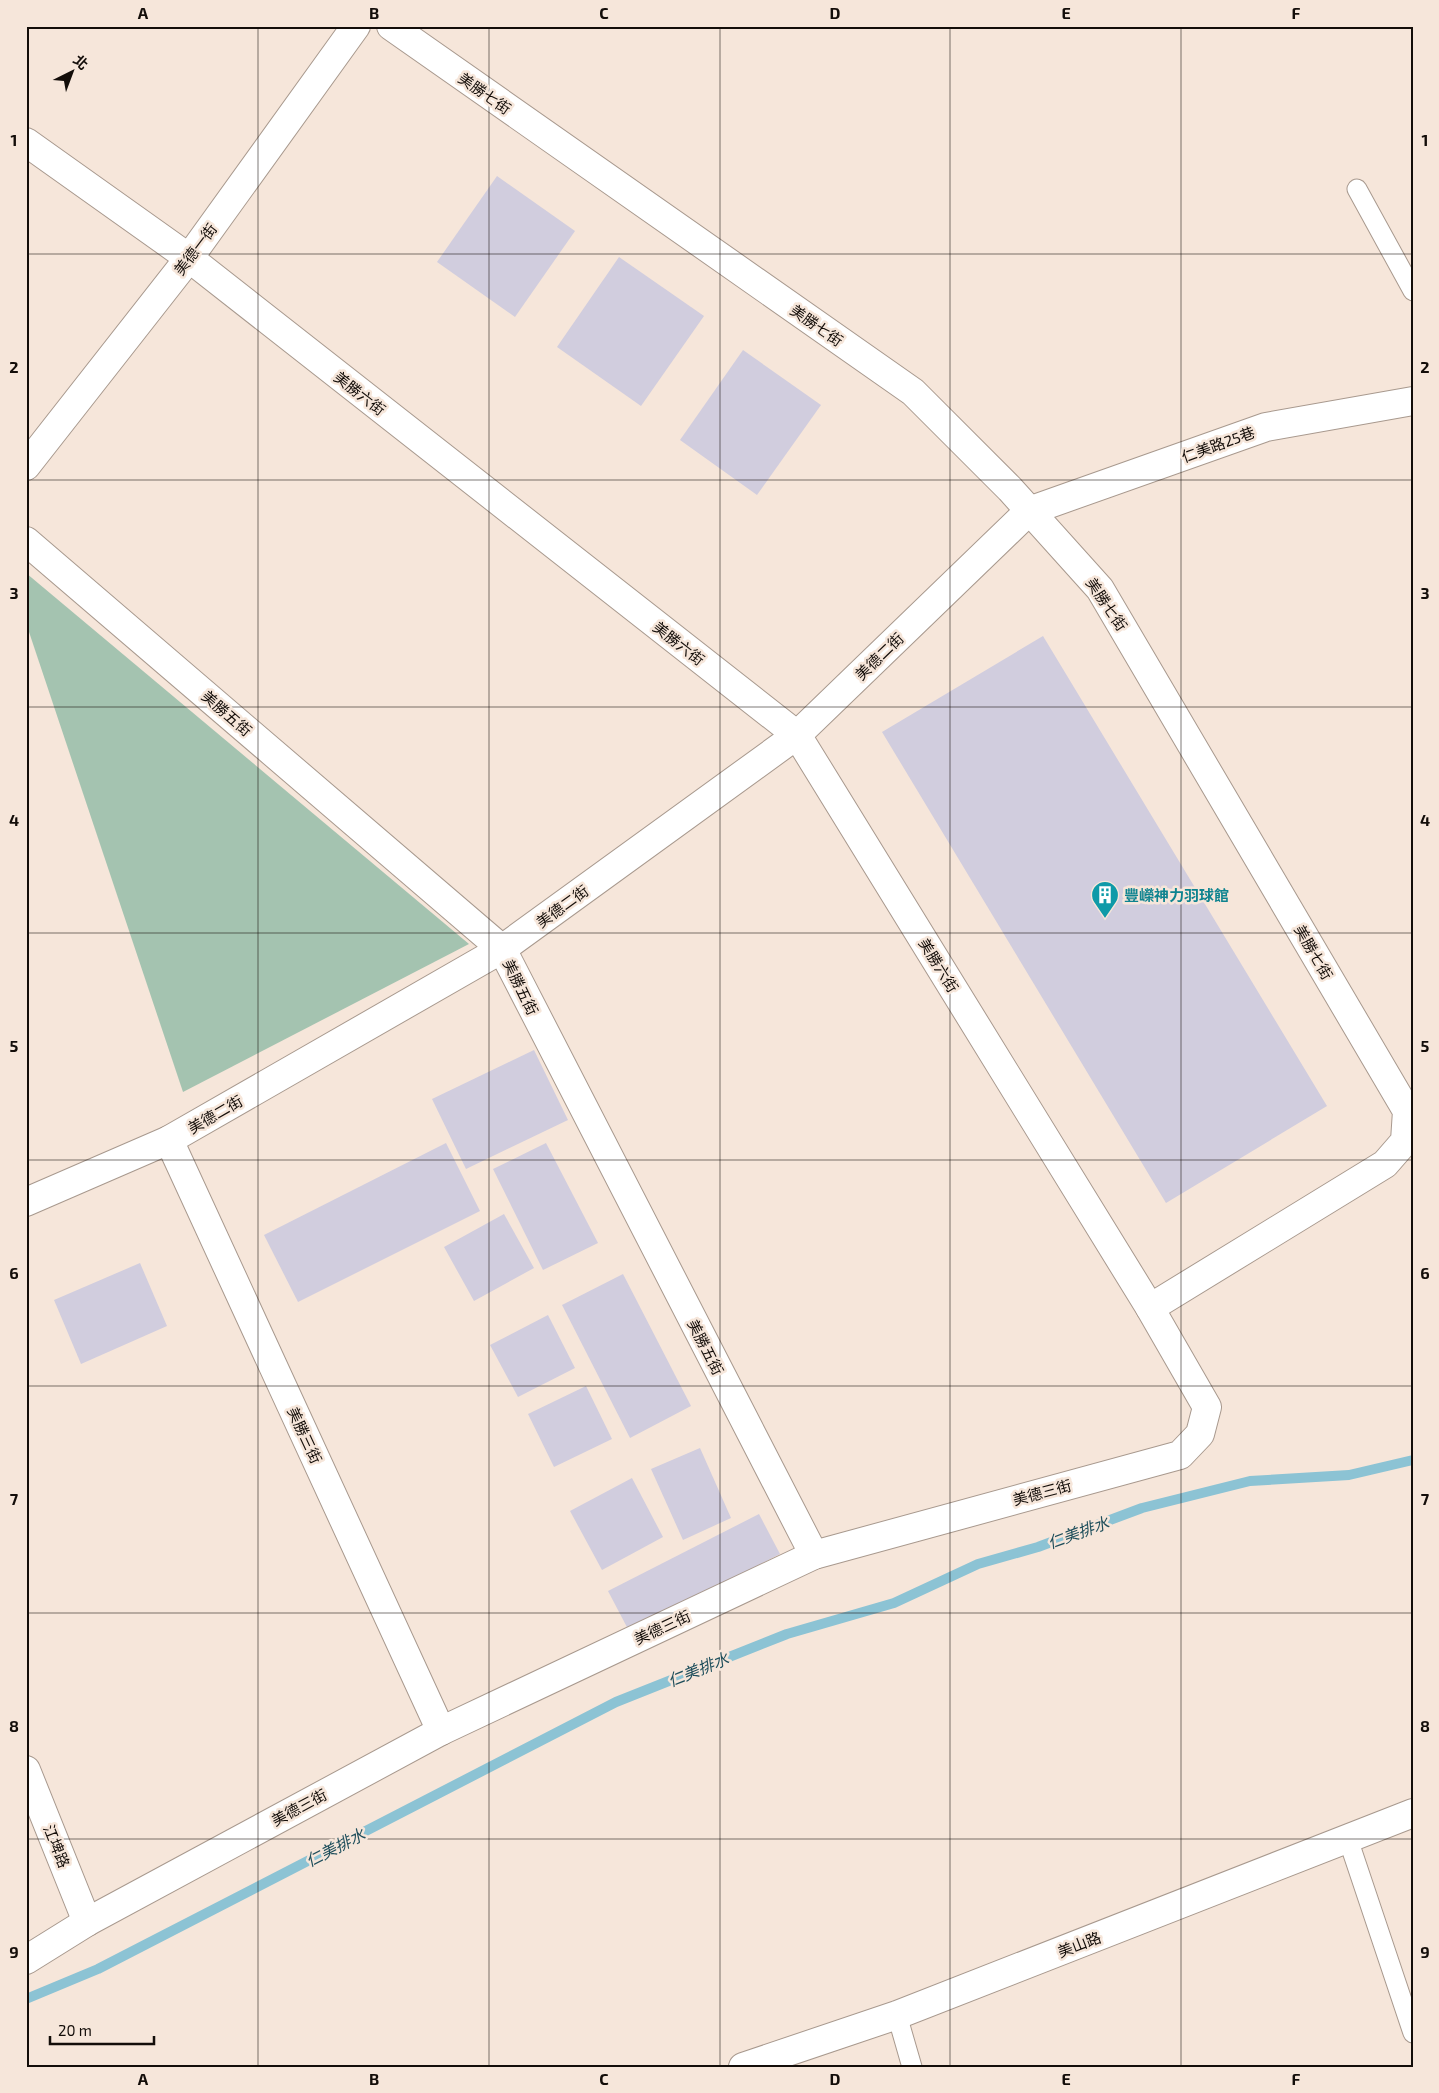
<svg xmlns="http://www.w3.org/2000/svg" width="1439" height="2093" viewBox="0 0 1439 2093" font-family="'Exo 2','Noto Sans TC',sans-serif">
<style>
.green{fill:#a4c3b0}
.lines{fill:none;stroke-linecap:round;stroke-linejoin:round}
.stream{stroke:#8cc3d4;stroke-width:10}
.building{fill:#d1cdde}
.service-casing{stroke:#a8998e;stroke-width:21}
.minor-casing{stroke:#a8998e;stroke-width:30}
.tertiary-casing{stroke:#a8998e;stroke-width:30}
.service{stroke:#fff;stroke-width:19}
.minor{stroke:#fff;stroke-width:28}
.tertiary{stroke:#fff;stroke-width:28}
.grid{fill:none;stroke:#130d09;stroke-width:1;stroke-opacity:0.55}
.labels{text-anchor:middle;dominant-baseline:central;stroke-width:5;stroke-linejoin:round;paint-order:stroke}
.street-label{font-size:15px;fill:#130d09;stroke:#f6e6da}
.culture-label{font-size:15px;font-weight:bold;fill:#0d838f;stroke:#f6e6da;text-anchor:start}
.water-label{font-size:16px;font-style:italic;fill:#1e4e5b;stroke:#f6e6da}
.neatline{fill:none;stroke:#130d09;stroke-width:2}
.grid-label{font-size:16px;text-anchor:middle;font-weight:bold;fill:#130d09}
</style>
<rect width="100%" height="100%" fill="#f6e6da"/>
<polygon class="green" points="26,573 469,944 183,1092 26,623"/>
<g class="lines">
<polyline class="stream" points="26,1999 98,1969 616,1702 787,1634 894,1603 978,1564 1038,1547 1142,1508 1250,1481 1349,1475 1413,1460"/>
</g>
<g class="building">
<polygon points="497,176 575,231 515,317 437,262"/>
<polygon points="619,257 704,316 641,406 557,347"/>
<polygon points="743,350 821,405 757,495 680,440"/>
<polygon points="1043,636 1327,1106 1166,1203 882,732"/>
<polygon points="534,1050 568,1120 466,1169 432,1099"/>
<polygon points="446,1143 480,1211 298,1302 264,1235"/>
<polygon points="546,1143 598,1243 543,1270 493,1169"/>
<polygon points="504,1214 534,1268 474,1301 444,1247"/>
<polygon points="140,1263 167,1326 81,1364 54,1300"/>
<polygon points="623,1274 691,1406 630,1438 562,1305"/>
<polygon points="548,1315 575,1368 518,1397 490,1345"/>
<polygon points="586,1386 612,1439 554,1467 528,1414"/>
<polygon points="700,1448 731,1518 683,1540 651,1469"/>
<polygon points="632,1478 663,1537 602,1570 570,1511"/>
<polygon points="759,1514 780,1554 629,1631 608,1591"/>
</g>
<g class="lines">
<defs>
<g id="service">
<polyline points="1357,189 1413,291"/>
<polyline points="1348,1839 1413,2033"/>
<polyline points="897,2015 912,2067"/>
</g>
<g id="minor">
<polyline points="391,26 913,392 1010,489 1100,589 1407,1111 1405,1141 1385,1164 1150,1308"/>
<polyline points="26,142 189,258 797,735 1150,1308 1207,1407 1200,1434 1180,1455 814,1555 441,1731 87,1922 26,1960"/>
<polyline points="26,466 189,258 356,26"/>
<polyline points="26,541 502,949 814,1555"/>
<polyline points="169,1140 441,1731"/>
<polyline points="26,1202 169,1140 502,949 797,735 1029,511 1266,427 1413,401"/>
<polyline points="26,1770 87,1922"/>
</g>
<polyline id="tertiary" points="743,2067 897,2015 1413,1813"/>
</defs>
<use href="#service" class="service-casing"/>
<use href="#minor" class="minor-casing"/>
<use href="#tertiary" class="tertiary-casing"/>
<use href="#service" class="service"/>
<use href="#minor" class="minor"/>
<use href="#tertiary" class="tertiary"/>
</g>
<path class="grid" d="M258,26V2067M489,26V2067M720,26V2067M950,26V2067M1181,26V2067M26,254H1413M26,480H1413M26,707H1413M26,933H1413M26,1160H1413M26,1386H1413M26,1613H1413M26,1839H1413"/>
<defs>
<symbol id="building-pin" viewBox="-11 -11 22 30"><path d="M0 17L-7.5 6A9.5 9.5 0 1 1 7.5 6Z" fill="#0f9aa8" stroke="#f6e6da"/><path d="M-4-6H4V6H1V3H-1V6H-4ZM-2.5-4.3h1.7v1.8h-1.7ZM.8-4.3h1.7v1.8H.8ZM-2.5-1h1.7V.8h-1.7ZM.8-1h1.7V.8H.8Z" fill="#fff"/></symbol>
</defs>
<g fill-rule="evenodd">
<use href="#building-pin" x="1089" y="879" width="32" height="43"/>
</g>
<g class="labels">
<g class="street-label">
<text transform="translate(485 93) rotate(35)">美勝七街</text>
<text transform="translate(195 249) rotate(-53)">美德一街</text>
<text transform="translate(817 325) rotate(35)">美勝七街</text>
<text transform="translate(360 393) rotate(38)">美勝六街</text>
<text transform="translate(1218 444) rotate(-20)">仁美路25巷</text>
<text transform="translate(1107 604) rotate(56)">美勝七街</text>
<text transform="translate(679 643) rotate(38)">美勝六街</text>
<text transform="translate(879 656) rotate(-44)">美德二街</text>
<text transform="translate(227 713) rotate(41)">美勝五街</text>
<text transform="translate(562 906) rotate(-36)">美德二街</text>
<text transform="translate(1314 952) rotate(60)">美勝七街</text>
<text transform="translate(939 965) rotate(58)">美勝六街</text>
<text transform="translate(521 987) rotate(64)">美勝五街</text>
<text transform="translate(215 1114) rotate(-30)">美德二街</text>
<text transform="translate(706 1347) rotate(63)">美勝五街</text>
<text transform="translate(305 1435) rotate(65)">美勝三街</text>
<text transform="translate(1042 1492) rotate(-15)">美德三街</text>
<text transform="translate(662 1627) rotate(-25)">美德三街</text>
<text transform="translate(299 1807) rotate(-28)">美德三街</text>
<text transform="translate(57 1846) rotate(68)">江埤路</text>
<text transform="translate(1079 1944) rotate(-21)">美山路</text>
</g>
<g class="culture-label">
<text x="1124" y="895">豐嶸神力羽球館</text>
</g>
<g class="water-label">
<text transform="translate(1078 1532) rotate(-20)">仁美排水</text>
<text transform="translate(698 1669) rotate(-22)">仁美排水</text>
<text transform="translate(335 1847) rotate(-27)">仁美排水</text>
</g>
</g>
<rect width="1439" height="2093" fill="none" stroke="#f6e6da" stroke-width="55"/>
<g transform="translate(72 72) rotate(42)" stroke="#f6e6da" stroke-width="4" paint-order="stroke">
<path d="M0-4L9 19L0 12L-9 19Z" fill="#130d09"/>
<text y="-8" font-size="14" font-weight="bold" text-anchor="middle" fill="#130d09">北</text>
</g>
<path d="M50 2036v8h104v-8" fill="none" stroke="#130d09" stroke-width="2.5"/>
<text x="58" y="2036" font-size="15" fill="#130d09" stroke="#f6e6da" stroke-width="4" paint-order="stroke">20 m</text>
<rect x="28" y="28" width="1384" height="2038" class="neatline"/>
<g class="grid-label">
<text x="143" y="19">A</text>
<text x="374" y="19">B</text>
<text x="604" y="19">C</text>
<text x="835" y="19">D</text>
<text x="1066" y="19">E</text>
<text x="1296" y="19">F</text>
<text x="14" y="146">1</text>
<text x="1425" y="146">1</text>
<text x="14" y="373">2</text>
<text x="1425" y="373">2</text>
<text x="14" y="599">3</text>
<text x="1425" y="599">3</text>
<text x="14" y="826">4</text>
<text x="1425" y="826">4</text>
<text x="14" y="1052">5</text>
<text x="1425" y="1052">5</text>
<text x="14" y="1279">6</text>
<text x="1425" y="1279">6</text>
<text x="14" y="1505">7</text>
<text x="1425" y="1505">7</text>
<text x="14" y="1732">8</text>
<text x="1425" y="1732">8</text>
<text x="14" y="1958">9</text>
<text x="1425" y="1958">9</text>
<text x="143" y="2085">A</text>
<text x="374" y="2085">B</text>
<text x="604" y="2085">C</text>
<text x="835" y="2085">D</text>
<text x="1066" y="2085">E</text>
<text x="1296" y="2085">F</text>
</g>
</svg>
